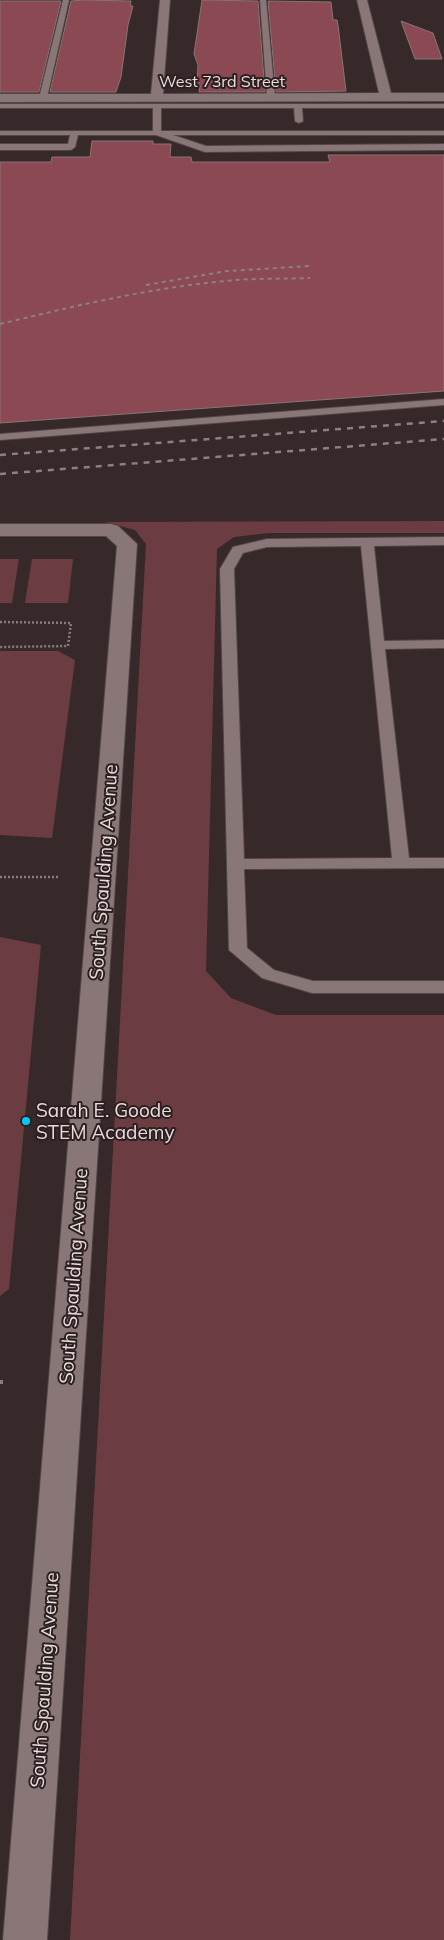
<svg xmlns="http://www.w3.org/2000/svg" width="444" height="1940" viewBox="0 0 444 1940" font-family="Mulish,sans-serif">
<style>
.green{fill:#6b3d43}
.building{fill:#8b4a53;stroke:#877576}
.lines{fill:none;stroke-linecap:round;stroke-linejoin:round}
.lane-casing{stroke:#524647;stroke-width:2}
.street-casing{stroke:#524647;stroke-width:2}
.path-far1{stroke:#897c7e;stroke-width:2.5;stroke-dasharray:2 2;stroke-linecap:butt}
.path{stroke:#897c7e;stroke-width:4;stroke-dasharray:3 3;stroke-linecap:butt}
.lane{fill:#897778;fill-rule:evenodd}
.street{fill:#897778;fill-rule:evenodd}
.rail-far1{stroke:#8d8082;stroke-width:2;stroke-dasharray:4 4;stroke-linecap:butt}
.rail{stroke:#8d8082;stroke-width:2.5;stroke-dasharray:6 6;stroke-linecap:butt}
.poi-dot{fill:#01cbf9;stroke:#2d1f20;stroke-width:2}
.labels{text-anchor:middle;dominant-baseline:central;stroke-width:4;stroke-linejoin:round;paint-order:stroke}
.far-street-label{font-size:16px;fill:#e7ddde;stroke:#2d1f20}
.street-label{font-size:19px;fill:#e7ddde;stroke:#2d1f20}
.poi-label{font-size:19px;fill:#e7ddde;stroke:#2d1f20;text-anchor:start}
</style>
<rect width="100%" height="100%" fill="#37282a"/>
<g class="green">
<polygon points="444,521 444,533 268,533 234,537 217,549 206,971 231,998 276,1015 444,1015 444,1940 70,1940 146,544 135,530 105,522"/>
<polygon points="0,559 19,559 12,603 0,603"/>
<polygon points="32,559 73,559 68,603 25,603"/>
<polygon points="0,651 58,651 75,660 52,838 0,835"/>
<polygon points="0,937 41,945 9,1289 0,1296"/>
</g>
<g class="building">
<polygon points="84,0 131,1 130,6 133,6 128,25 121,77 116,92 50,92 71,1"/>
<polygon points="202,0 258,1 265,92 199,92 200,85 197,85 198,65 194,54"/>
<polygon points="0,1 61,1 39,92 0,92"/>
<polygon points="268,1 331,2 333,20 337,20 338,25 346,91 276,92"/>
<polygon points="401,21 433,33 442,59 415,59"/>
<polygon points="92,141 153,141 153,144 171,144 170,157 191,157 192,162 330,162 328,155 444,155 444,391 0,423 0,162 51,162 52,157 90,157"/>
</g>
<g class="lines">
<defs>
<g id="lane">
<polygon points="63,0 69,0 47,98 43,100 39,98"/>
<polygon points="260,0 266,0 275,97 271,99 267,97"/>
<polygon points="0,104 444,104 444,108 302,108 303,121 299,123 295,121 294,108 161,108 161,131 444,131 444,135 173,135 206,146 444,144 444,150 205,152 156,135 78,135 75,147 71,150 0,150 0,144 68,144 70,135 0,135 0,131 153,131 153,108 0,108"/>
<polygon points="444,399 444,405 0,440 0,434"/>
<path d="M444,537V545L374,546L384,641L444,640V648L385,649L409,858H444V868L244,869L247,948L274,970L313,981H444V993H312L262,978L229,950L220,569L233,547L267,539ZM361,546L392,858L244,859L234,569L243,553L267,547Z"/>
</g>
<g id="street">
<polygon points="160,0 170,0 163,94 379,93 357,0 367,0 391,93 444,93 444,101 0,102 0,94 151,94"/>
<polygon points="0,524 111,524 118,526 137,544 47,1940 3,1940 117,546 106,536 0,536"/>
</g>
</defs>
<use href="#lane" class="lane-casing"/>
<use href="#street" class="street-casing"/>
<g class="path-far1">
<polyline points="0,622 71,623 68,646 0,647"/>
<polyline points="0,877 58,877"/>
</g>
<polyline class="path" points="0,1382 4,1382"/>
<use href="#lane" class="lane"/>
<use href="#street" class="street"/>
<g class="rail-far1">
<polyline points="146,285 227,271 309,266"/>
<path d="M0,324C75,306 149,288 226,281C254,278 282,279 310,278"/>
</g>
<g class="rail">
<polyline points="0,455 444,421"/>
<polyline points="0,474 444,439"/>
</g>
</g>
<circle class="poi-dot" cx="26" cy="1121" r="5"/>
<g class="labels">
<g class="far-street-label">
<text x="222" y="81">West 73rd Street</text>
</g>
<g class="street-label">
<text transform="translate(103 872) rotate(-86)">South Spaulding Avenue</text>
<text transform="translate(73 1276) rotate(-86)">South Spaulding Avenue</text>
<text transform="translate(44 1680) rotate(-86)">South Spaulding Avenue</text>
</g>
<g class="poi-label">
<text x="36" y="1110">Sarah E. Goode<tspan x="36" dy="22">STEM Academy</tspan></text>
</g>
</g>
</svg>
